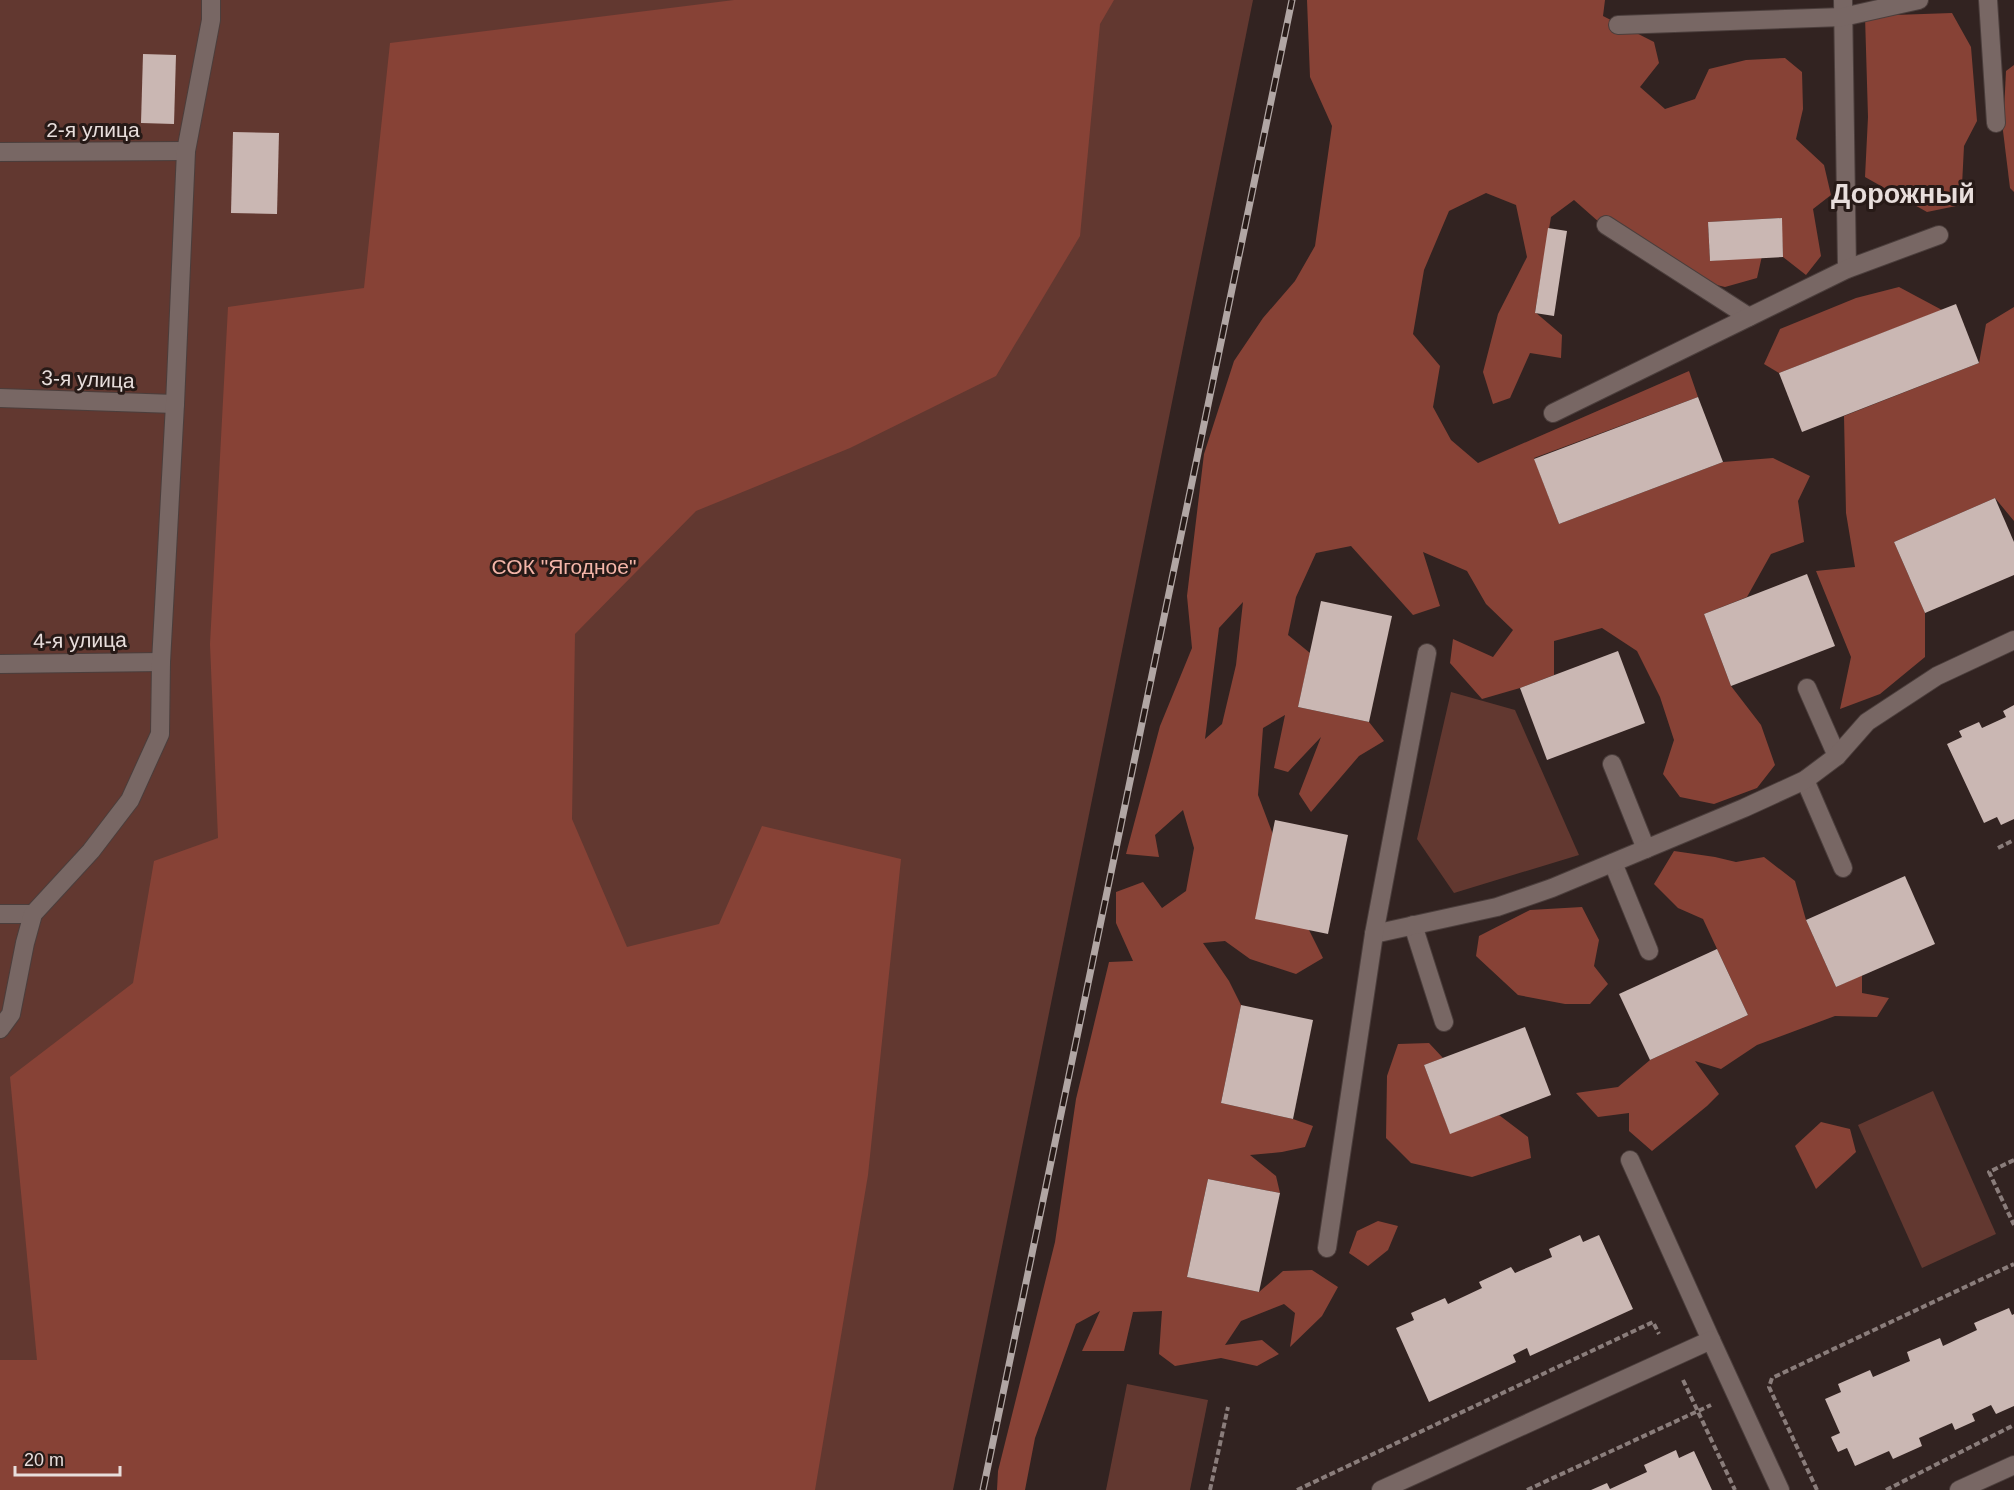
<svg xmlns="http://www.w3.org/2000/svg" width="2014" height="1490" viewBox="0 0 2014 1490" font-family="Helvetica,sans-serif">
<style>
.green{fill:#623830}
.forest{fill:#874236;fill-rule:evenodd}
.building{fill:#cab7b3}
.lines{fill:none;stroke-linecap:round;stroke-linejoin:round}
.minor-casing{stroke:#4b3e3c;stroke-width:20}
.path{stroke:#8a7d7b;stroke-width:4;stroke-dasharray:6 3;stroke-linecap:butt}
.minor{stroke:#786764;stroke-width:18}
.rail-casing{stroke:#b1a6a4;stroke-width:7}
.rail{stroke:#271a17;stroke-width:4.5;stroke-dasharray:14;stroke-linecap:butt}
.labels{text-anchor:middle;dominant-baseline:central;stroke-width:6;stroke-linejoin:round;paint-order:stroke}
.street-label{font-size:21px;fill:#e8dedc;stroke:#271a17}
.park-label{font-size:21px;fill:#f5b6a9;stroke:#271a17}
.district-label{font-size:27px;font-weight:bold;fill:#e8dedc;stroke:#271a17}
</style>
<rect width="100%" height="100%" fill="#322321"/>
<g class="green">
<polygon points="0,0 1253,0 953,1490 0,1490"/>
<polygon points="1451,692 1515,710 1579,855 1454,893 1417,839"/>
<polygon points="1933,1091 1996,1234 1922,1268 1858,1125"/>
<polygon points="1127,1384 1208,1400 1190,1490 1106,1490"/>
</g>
<g class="forest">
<polygon points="734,0 1114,0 1100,24 1080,236 996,376 850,448 696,511 575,634 572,819 627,947 719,924 762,826 901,859 868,1175 815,1490 0,1490 0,1360 37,1360 10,1077 133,983 154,861 218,838 210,644 228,307 364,288 390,43"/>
<path d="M1307,0H1605L1603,16L1654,42L1659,63L1640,87L1665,109L1695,99L1709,69L1746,60L1785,58L1802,72L1803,109L1796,139L1824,165L1831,195L1813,209L1821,256L1806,275L1783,257L1781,218L1708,222L1710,261L1762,256L1757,278L1725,287L1667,273L1617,238L1574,200L1551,217L1535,312L1562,335L1561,358L1530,353L1510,398L1493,404L1483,372L1498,314L1527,257L1516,205L1486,193L1449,211L1424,270L1413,334L1440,366L1433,407L1451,440L1478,463L1689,371L1698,397L1534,458L1559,524L1723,462L1773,458L1810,476L1798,501L1804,542L1771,554L1747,597L1704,614L1731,686L1761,725L1775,765L1757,788L1714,804L1680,797L1663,774L1674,740L1660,697L1637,651L1602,628L1554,641V675L1520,688L1482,699L1450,663L1453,639L1493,657L1513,630L1486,604L1467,571L1423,552L1440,606L1413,615L1351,546L1316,553L1296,597L1288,635L1310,653L1298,707L1369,722L1384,741L1359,756L1311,812L1299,794L1321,737L1288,772L1274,768L1285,715L1263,728L1258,795L1309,930L1323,958L1296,974L1250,959L1225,941L1203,943L1229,981L1241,1005L1221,1103L1293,1119L1313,1126L1305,1147L1282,1152L1250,1155L1276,1176L1280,1193L1208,1179L1187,1277L1259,1292L1283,1271L1312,1270L1338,1287L1322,1316L1290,1347L1295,1313L1284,1304L1241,1321L1225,1345L1262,1340L1279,1354L1257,1366L1221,1358L1175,1366L1159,1354L1162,1311L1133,1312L1124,1351H1082L1100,1311L1076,1324L1035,1438L1025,1490H997L998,1471L1055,1242L1076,1099L1109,962L1133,961L1116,923V892L1143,882L1162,908L1186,891L1194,848L1183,810L1155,835L1159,857L1126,854L1160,726L1192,648L1187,596L1204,454L1234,361L1263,318L1295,281L1315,246L1332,126L1310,77ZM1243,602L1236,665L1222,724L1205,739L1219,628Z"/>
<polygon points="1952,13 1971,47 1977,121 1964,146 1961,205 1927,212 1865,177 1868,117 1865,16"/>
<polygon points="2014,65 2014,192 2010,188 2003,131 2006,71"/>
<polygon points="1899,287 1942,310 1779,373 1764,364 1780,329 1856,298"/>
<polygon points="2014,307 2014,521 1995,498 1894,542 1925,613 1925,657 1880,694 1840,709 1851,657 1816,571 1855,567 1846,513 1844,416 1979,363 1986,324"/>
<polygon points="1674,851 1715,857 1736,862 1764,857 1795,881 1806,920 1836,987 1862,975 1862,993 1889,998 1877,1017 1835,1016 1757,1045 1721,1069 1695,1061 1719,1094 1707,1106 1652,1151 1629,1131 1629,1113 1598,1117 1576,1093 1618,1087 1650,1060 1748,1015 1703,919 1678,908 1654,884"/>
<polygon points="1582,907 1599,940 1594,966 1608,984 1590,1004 1565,1004 1518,995 1476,956 1479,936 1530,910"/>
<polygon points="1429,1043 1443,1058 1424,1065 1450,1133 1499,1115 1528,1137 1531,1158 1472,1177 1411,1163 1386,1138 1387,1076 1398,1044"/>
<polygon points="1821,1122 1850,1129 1856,1152 1816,1189 1795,1146"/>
<polygon points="1378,1221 1398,1226 1388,1250 1368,1266 1349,1253 1357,1231"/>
</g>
<g class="building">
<polygon points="143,54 176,55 174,124 141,123"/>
<polygon points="233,132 279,133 277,214 231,213"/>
<polygon points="1782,218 1783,257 1710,261 1708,222"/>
<polygon points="1548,228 1567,231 1554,316 1535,313"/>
<polygon points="1956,304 1979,363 1802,432 1779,373"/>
<polygon points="1698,397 1723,462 1559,524 1534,459"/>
<polygon points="1995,498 2014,542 2014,575 1925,613 1894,542"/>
<polygon points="1807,574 1835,646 1731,686 1704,614"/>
<polygon points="1321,601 1392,616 1369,722 1298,707"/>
<polygon points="1618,651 1645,723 1547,760 1520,688"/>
<polygon points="2014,705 2014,819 2001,825 1997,817 1984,823 1947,744 1962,737 1959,731 1979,722 1982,728 2006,717 2003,711"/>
<polygon points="1275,820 1348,835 1328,934 1255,919"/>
<polygon points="1905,876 1935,944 1836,987 1806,920"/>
<polygon points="1717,949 1748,1015 1650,1060 1619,994"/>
<polygon points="1241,1005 1313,1020 1293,1119 1221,1103"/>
<polygon points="1525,1027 1551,1095 1450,1134 1424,1065"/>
<polygon points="1208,1179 1280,1193 1259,1292 1187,1277"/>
<polygon points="1580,1235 1583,1242 1599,1235 1633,1309 1530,1356 1527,1348 1513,1355 1516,1362 1429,1402 1396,1328 1414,1320 1411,1313 1445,1298 1448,1304 1482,1288 1479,1282 1511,1267 1515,1273 1552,1257 1549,1249"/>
<polygon points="2009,1308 2012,1315 2014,1314 2014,1406 1996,1414 1991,1405 1972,1414 1975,1421 1955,1430 1952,1423 1919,1438 1922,1446 1893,1459 1889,1451 1855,1466 1847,1448 1838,1452 1831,1437 1840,1433 1825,1399 1841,1392 1838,1384 1870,1370 1873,1377 1910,1361 1907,1352 1940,1338 1943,1346 1977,1330 1974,1323"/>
<polygon points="1676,1450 1679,1458 1694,1451 1712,1490 1591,1490 1607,1483 1610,1489 1647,1472 1644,1465"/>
</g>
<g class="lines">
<defs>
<g id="minor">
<polyline points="1843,0 1847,269"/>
<polyline points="1988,0 1996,123"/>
<polyline points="1618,25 1843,17 1919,0"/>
<polyline points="0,152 186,151"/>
<polyline points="1606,225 1749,317"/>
<polyline points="0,398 175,404"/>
<polyline points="1553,413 1847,269 1939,235"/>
<polyline points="0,664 161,662"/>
<polyline points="1807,688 1837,756"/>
<polyline points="1612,764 1646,849"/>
<polyline points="1805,780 1843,868"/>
<polyline points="1613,863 1649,951"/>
<polyline points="0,914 33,914"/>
<polyline points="1413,925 1444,1022"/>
<polyline points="1374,934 1497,907 1552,888 1744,808 1805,780 1837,756 1867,722 1937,676 2014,640"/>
<polyline points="0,1029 11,1014 25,943 33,914 91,851 130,800 160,734 161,662 175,404 186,151 211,20 211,0"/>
<polyline points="1630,1160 1711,1340"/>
<polyline points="1327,1248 1374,934 1427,653"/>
<polyline points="1381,1490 1711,1340 1780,1490"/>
<polyline points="1959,1490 2014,1465"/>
</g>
</defs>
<use href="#minor" class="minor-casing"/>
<g class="path">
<polyline points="1998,848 2014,840"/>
<polyline points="2014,1160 1989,1172 2014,1225"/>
<polyline points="1683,1380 1735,1490"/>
<polyline points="1210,1490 1228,1407"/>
<polyline points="1297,1490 1653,1322 1659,1334"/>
<polyline points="1527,1490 1711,1405"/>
<polyline points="1817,1490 1769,1387 1772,1378 2014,1264"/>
<polyline points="1886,1490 2014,1425"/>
</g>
<use href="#minor" class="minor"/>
<defs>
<polyline id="rail" points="983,1490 1292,0"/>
</defs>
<use href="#rail" class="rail-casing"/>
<use href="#rail" class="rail"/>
</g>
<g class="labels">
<g class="street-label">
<text x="93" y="129">2-я улица</text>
<text transform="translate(88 379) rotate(2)">3-я улица</text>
<text transform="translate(80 640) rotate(-1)">4-я улица</text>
</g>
<g class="park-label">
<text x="564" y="566">СОК "Ягодное"</text>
</g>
<g class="district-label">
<text x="1903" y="194">Дорожный</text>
</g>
</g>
<path d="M15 1466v9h105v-9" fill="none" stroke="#e8dedc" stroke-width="3"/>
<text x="24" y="1466" font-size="18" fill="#e8dedc" stroke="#271a17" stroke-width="4.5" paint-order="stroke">20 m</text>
</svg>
